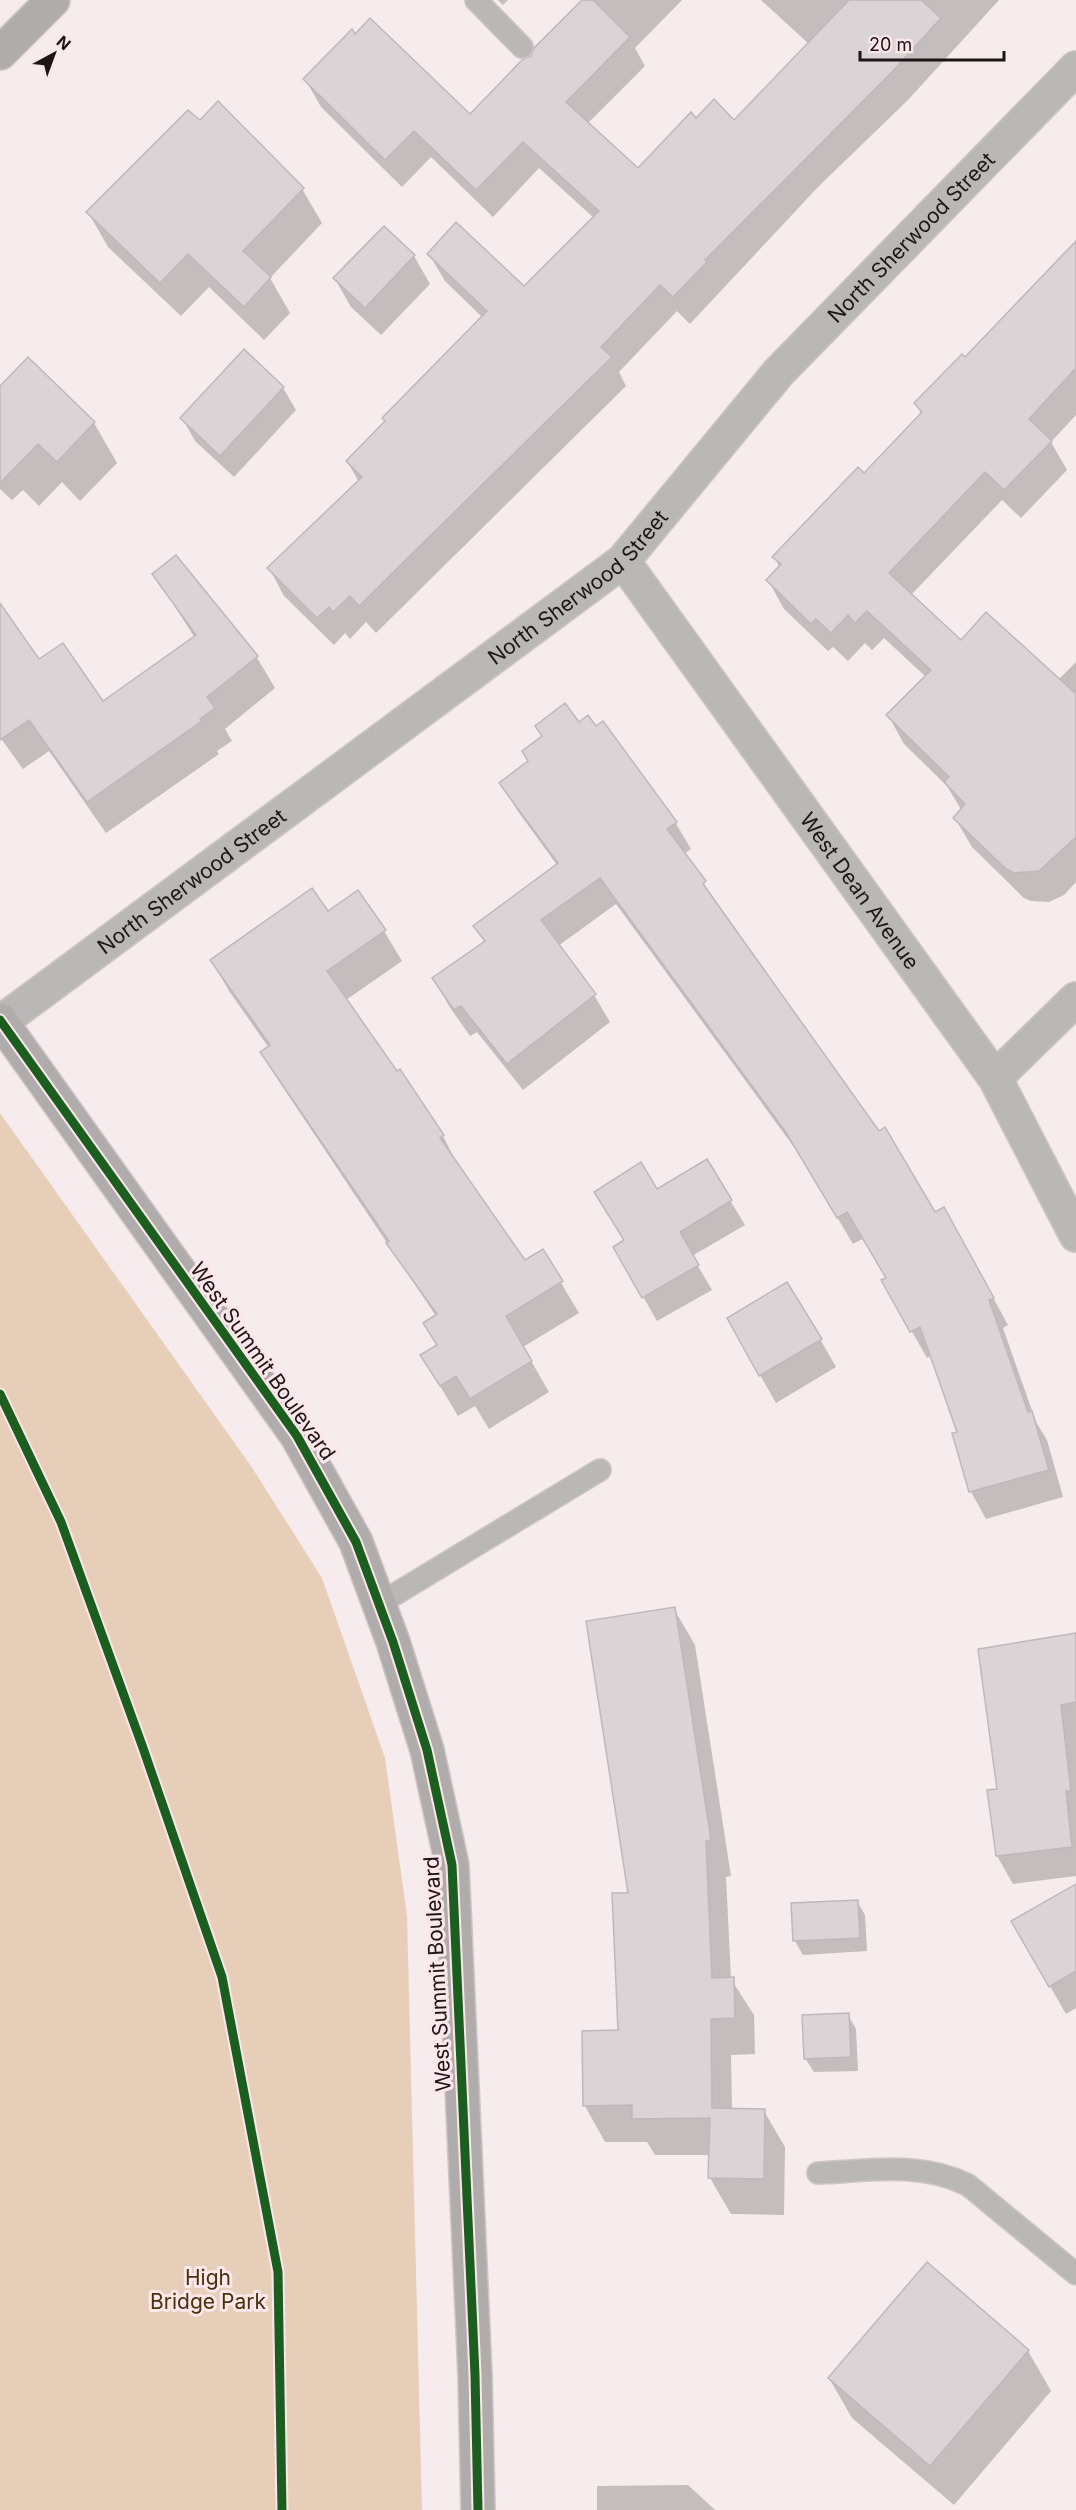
<svg xmlns="http://www.w3.org/2000/svg" width="1076" height="2510" viewBox="0 0 1076 2510" font-family="Inter,sans-serif">
<style>
.green{fill:#e6ceb9}
.shadow{fill:#0003}
.building{fill:#dbd4d7;stroke:#bfb8bb;stroke-width:1.5}
.lines{fill:none;stroke-linecap:round;stroke-linejoin:round}
.lane-casing{stroke:#cec5c7;stroke-width:24}
.street-casing{stroke:#cec5c7;stroke-width:36}
.secondary-casing{stroke:#cec5c7;stroke-width:36}
.lane{stroke:#bab7b7;stroke-width:21}
.street{stroke:#bab7b7;stroke-width:33}
.secondary{stroke:#b1acac;stroke-width:33}
.cycleway-casing{stroke:#fbe6ea;stroke-width:13}
.cycleway{stroke:#1b5e20;stroke-width:9}
.labels{text-anchor:middle;dominant-baseline:central;stroke-width:6;stroke-linejoin:round;paint-order:stroke}
.street-label{font-size:21px;fill:#1d1617;stroke:#fbe6ea}
.park-label{font-size:21px;fill:#4a300b;stroke:#fbe6ea}
</style>
<rect width="100%" height="100%" fill="#f6ebed"/>
<polygon class="green" points="0,1113 251,1466 322,1578 385,1758 407,1916 422,2510 0,2510"/>
<g class="shadow">
<polygon points="498,0 508,0 503,5"/>
<polygon points="584,0 682,0 635,48 645,66 587,124 638,170 696,120 735,122 809,44 761,0 999,0 908,100 818,187 690,324 677,311 619,372 626,386 376,633 366,622 350,639 345,633 334,645 284,596 269,568 359,482 347,461 483,318 445,281 429,254 524,288 594,218 539,168 493,217 431,157 402,187 321,107 305,79 355,36 470,116 532,57"/>
<polygon points="200,122 302,189 322,223 270,278 290,313 264,340 209,287 181,316 108,247 88,212"/>
<polygon points="1076,240 1076,415 1051,442 1067,470 1021,518 1002,500 911,595 961,642 1058,680 1076,662 1076,882 1064,895 1049,902 1031,901 1024,898 972,847 955,818 962,811 947,786 904,744 888,715 926,677 884,638 872,650 865,643 848,661 833,647 828,651 784,609 768,580 780,568 774,557 864,475 922,414 915,404 965,360"/>
<polygon points="414,256 430,284 381,335 351,307 335,279"/>
<polygon points="28,359 94,423 117,463 80,501 62,482 39,506 23,490 12,500 0,489 0,388"/>
<polygon points="283,388 296,410 234,477 195,441 182,418"/>
<polygon points="154,574 256,656 275,688 225,729 232,741 217,751 219,754 106,833 49,751 23,769 0,737 0,634 102,703 195,638"/>
<polygon points="579,724 675,822 691,849 684,854 721,909 934,1214 959,1235 1008,1325 1003,1328 1036,1422 1047,1440 1063,1497 986,1519 971,1492 954,1434 959,1433 932,1355 927,1358 883,1281 888,1279 864,1238 853,1244 802,1158 616,904 558,946 594,995 610,1022 523,1090 477,1032 470,1036 449,1006 434,979 485,943 475,926 557,865 517,810 501,783"/>
<polygon points="328,913 384,931 402,961 346,1000 396,1073 399,1071 443,1136 459,1168 524,1262 542,1251 579,1313 523,1347 549,1392 489,1429 475,1406 458,1416 422,1356 438,1346 436,1316 280,1083 262,1052 269,1048 229,991 212,961"/>
<polygon points="706,1161 745,1225 692,1256 712,1290 657,1321 615,1248 626,1241 656,1191"/>
<polygon points="820,1339 836,1367 776,1403 760,1375"/>
<polygon points="674,1609 695,1645 731,1876 726,1877 731,1979 754,2015 755,2054 731,2055 732,2110 764,2111 785,2147 784,2215 731,2214 710,2178 710,2155 655,2155 647,2142 605,2142 585,2106 620,2032 630,1894"/>
<polygon points="1076,1643 1076,1876 1013,1884 997,1856 989,1791 998,1790"/>
<polygon points="1076,1886 1076,2008 1066,2014 1013,1922"/>
<polygon points="857,1901 865,1915 867,1951 803,1955 795,1941"/>
<polygon points="848,2015 856,2029 858,2071 814,2072 805,2058"/>
<polygon points="927,2264 1028,2351 1051,2391 954,2505 852,2418 829,2378"/>
<polygon points="688,2485 715,2510 597,2510 597,2486"/>
</g>
<g class="building">
<polygon points="582,0 593,0 630,37 566,102 638,168 691,112 696,118 714,99 734,120 849,0 921,0 941,18 892,72 705,260 707,262 673,297 660,285 601,347 612,357 359,606 350,596 333,612 329,607 317,618 267,568 362,477 346,461 385,421 382,418 487,311 427,254 456,222 524,286 599,211 523,142 476,190 414,131 385,160 303,79 352,29 355,34 370,18 470,114 523,59 531,56 534,48"/>
<polygon points="218,101 304,188 243,251 271,277 244,307 188,254 160,283 86,212 188,110 200,120"/>
<polygon points="384,226 415,255 365,308 333,278"/>
<polygon points="1076,241 1076,368 1029,419 1052,441 1004,490 985,472 889,573 961,640 986,612 1076,694 1076,837 1039,871 1014,873 1006,869 953,818 965,804 944,782 949,777 886,715 931,670 867,611 855,623 848,615 831,633 816,619 811,624 766,580 781,564 772,557 858,467 864,473 922,412 914,403 962,354 965,357"/>
<polygon points="244,349 284,387 220,456 180,418"/>
<polygon points="28,357 95,422 57,462 38,444 0,483 0,386"/>
<polygon points="176,555 258,656 207,697 215,708 200,719 202,721 87,802 29,720 0,740 0,603 39,659 63,643 103,701 196,635 152,574"/>
<polygon points="565,703 579,722 588,715 596,726 603,721 677,822 667,829 706,881 703,884 879,1131 885,1127 935,1212 944,1207 994,1298 989,1300 1028,1412 1032,1411 1049,1470 969,1492 952,1433 957,1432 920,1327 910,1332 881,1280 886,1278 847,1212 837,1218 785,1131 600,878 541,920 596,994 507,1064 461,1006 454,1010 432,978 485,941 473,926 558,863 499,783 528,761 522,751 542,736 535,726"/>
<polygon points="312,888 328,911 358,890 386,930 327,971 397,1071 400,1069 444,1135 440,1138 525,1260 543,1249 563,1281 506,1316 532,1361 470,1399 456,1376 440,1386 420,1355 437,1345 423,1323 437,1314 386,1243 389,1241 260,1052 270,1045 210,960"/>
<polygon points="707,1159 732,1200 680,1232 699,1265 642,1298 613,1247 624,1240 594,1192 641,1162 657,1189"/>
<polygon points="787,1282 822,1339 759,1376 727,1318"/>
<polygon points="675,1607 711,1840 706,1841 712,1978 734,1977 735,2018 711,2019 712,2108 765,2109 764,2179 708,2178 710,2118 632,2119 632,2105 583,2106 582,2031 618,2030 612,1893 628,1893 586,1621"/>
<polygon points="1076,1633 1076,1702 1061,1705 1071,1791 1066,1791 1072,1847 996,1856 987,1790 997,1789 978,1649"/>
<polygon points="1076,1884 1076,1971 1049,1987 1011,1921"/>
<polygon points="858,1900 860,1938 793,1941 791,1903"/>
<polygon points="849,2013 851,2057 804,2059 802,2015"/>
<polygon points="927,2262 1029,2350 930,2466 828,2378"/>
</g>
<g class="lines">
<defs>
<g id="lane">
<polyline points="476,0 522,47"/>
<polyline points="379,1604 600,1470"/>
<path d="M818,2173C870,2171 920,2161 968,2185L1076,2274"/>
</g>
<g id="street">
<path id="s1" d="M623,561L995,1078L1076,1235"/>
<path id="s2" d="M1,1022L623,561L778,373L1076,68"/>
<polyline points="995,1078 1076,999"/>
</g>
<g id="secondary">
<polyline points="0,53 53,0"/>
<polyline points="0,1020 297,1436 356,1542 393,1642 427,1750 452,1865 475,2375 478,2510"/>
</g>
</defs>
<use href="#lane" class="lane-casing"/>
<use href="#street" class="street-casing"/>
<use href="#secondary" class="secondary-casing"/>
<use href="#lane" class="lane"/>
<use href="#street" class="street"/>
<use href="#secondary" class="secondary"/>
<defs>
<g id="cycleway">
<polyline points="0,1020 297,1436 356,1542 393,1642 427,1750 452,1865 475,2375 478,2510"/>
<polyline points="0,1394 61,1522 143,1748 222,1977 278,2272 282,2510"/>
</g>
</defs>
<use href="#cycleway" class="cycleway-casing"/>
<use href="#cycleway" class="cycleway"/>
</g>
<g class="labels">
<g class="street-label">
<text stroke="none"><textPath href="#s2" startOffset="1208">North Sherwood Street</textPath></text>
<text stroke="none"><textPath href="#s2" startOffset="723">North Sherwood Street</textPath></text>
<text stroke="none"><textPath href="#s2" startOffset="237">North Sherwood Street</textPath></text>
<text stroke="none"><textPath href="#s1" startOffset="406">West Dean Avenue</textPath></text>
<text transform="translate(263 1361) rotate(55)">West Summit Boulevard</text>
<text transform="translate(437 1974) rotate(-93)">West Summit Boulevard</text>
</g>
<g class="park-label">
<text x="208" y="2277">High<tspan x="208" dy="24">Bridge Park</tspan></text>
</g>
</g>
<g transform="translate(54 54) rotate(41)" stroke="#fbe6ea" stroke-width="4.5" paint-order="stroke">
<path d="M0-4.5L10 22L0 15L-10 22Z" fill="#1d1617"/>
<text y="-9" font-size="16" font-weight="bold" text-anchor="middle" fill="#1d1617">N</text>
</g>
<path d="M860 51v9h144v-9" fill="none" stroke="#1d1617" stroke-width="3"/>
<text x="869" y="51" font-size="18" fill="#1d1617" stroke="#fbe6ea" stroke-width="4.5" paint-order="stroke">20 m</text>
</svg>
